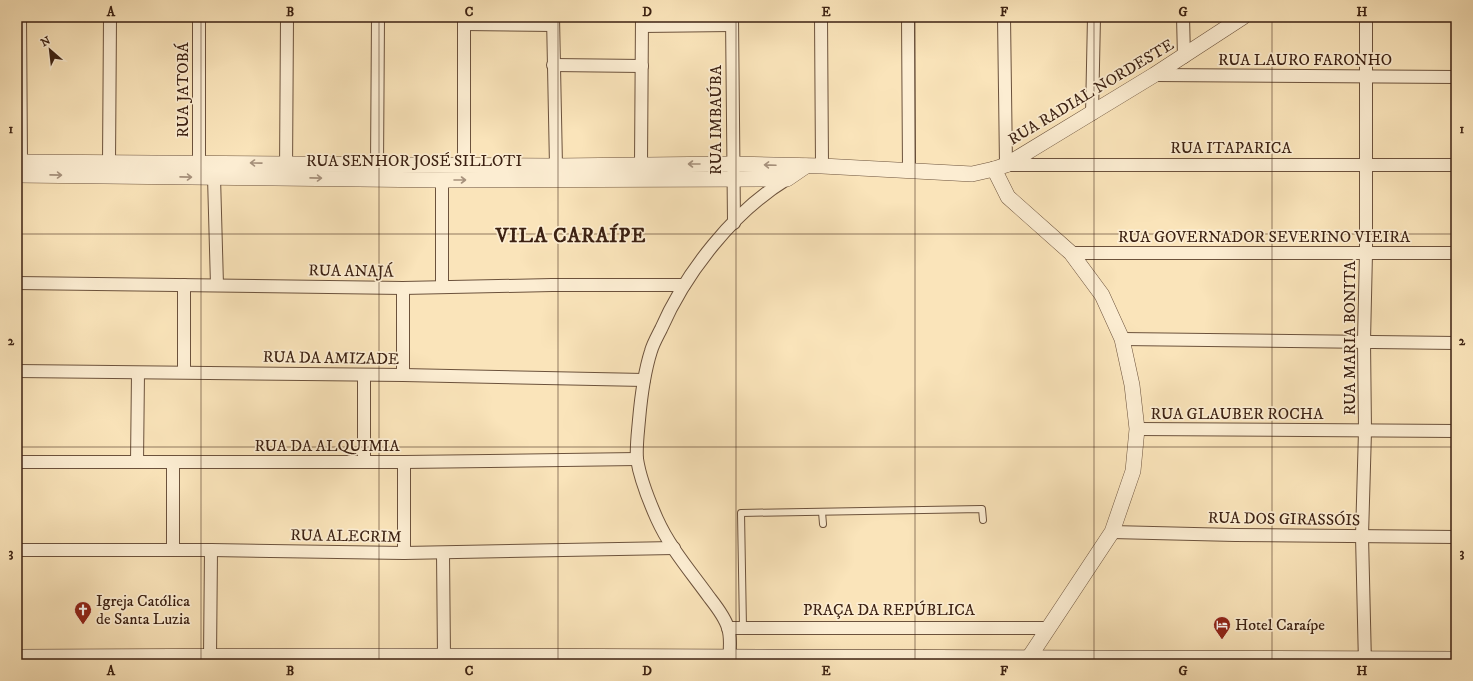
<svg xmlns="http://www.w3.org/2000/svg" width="1473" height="681" viewBox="0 0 1473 681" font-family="'IM FELL DW Pica',serif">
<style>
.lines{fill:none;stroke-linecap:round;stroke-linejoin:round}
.service-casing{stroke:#6c523c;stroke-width:8}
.minor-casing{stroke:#6c523c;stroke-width:14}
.tertiary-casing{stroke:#6c523c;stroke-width:16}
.secondary-casing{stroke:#3c2112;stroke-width:18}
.service{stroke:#fcedd2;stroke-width:6}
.minor{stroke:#fcedd2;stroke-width:12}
.tertiary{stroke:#fcedd2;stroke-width:15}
.secondary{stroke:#fcedd2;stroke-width:17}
.oneway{stroke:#a6917c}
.grid{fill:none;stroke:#3c2112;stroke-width:1;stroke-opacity:0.55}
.labels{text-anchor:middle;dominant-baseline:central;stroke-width:3.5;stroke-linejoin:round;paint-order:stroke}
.street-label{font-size:16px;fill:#3c2112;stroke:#fcedd2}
.poi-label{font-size:16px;fill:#3c2112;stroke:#fcedd2;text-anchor:start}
.district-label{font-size:20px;font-weight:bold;letter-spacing:1px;fill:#3c2112;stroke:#fcedd2}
.neatline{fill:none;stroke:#3c2112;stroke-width:1.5}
.grid-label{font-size:13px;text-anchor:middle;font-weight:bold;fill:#3c2112}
</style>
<rect width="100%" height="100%" fill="#fae4ba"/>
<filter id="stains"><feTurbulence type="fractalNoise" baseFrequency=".005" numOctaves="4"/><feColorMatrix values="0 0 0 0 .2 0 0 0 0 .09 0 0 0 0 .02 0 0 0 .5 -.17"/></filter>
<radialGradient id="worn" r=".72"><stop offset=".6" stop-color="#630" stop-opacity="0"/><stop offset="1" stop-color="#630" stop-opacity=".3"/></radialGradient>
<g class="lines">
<defs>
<g id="service">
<polyline points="822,512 823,524"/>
<polyline points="743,628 741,513 982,509 983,520"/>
</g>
<g id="minor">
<polyline points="20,17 21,162"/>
<polyline points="199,17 199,162"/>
<polyline points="464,17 464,165"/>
<polyline points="553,17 556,166"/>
<polyline points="732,17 734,223"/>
<polyline points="821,17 822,166"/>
<polyline points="908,17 909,170"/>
<polyline points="1004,17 1006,165 1456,165"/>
<polyline points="1183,17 1184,57"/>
<polyline points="464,24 553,25"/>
<polyline points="642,26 732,25"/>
<polyline points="553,65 642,66"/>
<polyline points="1154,75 1456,77"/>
<polyline points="1092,114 1094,17"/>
<polyline points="109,163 110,17"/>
<polyline points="641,164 642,17"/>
<polyline points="377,165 378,17"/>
<polyline points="286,172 287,17"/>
<polyline points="214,177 217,285"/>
<polyline points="442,180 442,287"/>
<polyline points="1071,253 1456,253"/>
<polyline points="17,283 403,288 552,285 684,285"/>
<polyline points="1122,339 1456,343"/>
<polyline points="17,371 403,375 644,380"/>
<polyline points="184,372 184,285"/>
<polyline points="364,375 364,462"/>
<polyline points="403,375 403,288"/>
<polyline points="1137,429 1456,431"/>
<polyline points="17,462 404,462 637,459"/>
<polyline points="137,462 138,373"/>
<polyline points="404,462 404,553"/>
<polyline points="1112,532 1235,535 1456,537"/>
<polyline points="17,550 211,550 404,553 674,548"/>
<polyline points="173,550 173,462"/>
<polyline points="443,553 444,657"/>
<polyline points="728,628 1049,628"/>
<polyline points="210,657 211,550"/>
<path d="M729,664C729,653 732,639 728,628C725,617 716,606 709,597C691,572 670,548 657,519C649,501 640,479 637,459C636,446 638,432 639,420C641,397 644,373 651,351C653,344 657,337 661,329C686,272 733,212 787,179"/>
<polyline points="1365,664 1362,536 1365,431 1364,341 1366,253 1366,17"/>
</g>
<g id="tertiary">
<polyline points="17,162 556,166 733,164 822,166 972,174 994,169 1006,165 1154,75 1243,17"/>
<polyline points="994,169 1008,197 1071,253 1102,295 1122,339 1132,385 1137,429 1133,471 1112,532 1028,659"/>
<polyline points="17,175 442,180 787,179 806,166"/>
</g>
<polyline id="secondary" points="17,658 390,657 1456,660"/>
</defs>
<use href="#service" class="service-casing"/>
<use href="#minor" class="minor-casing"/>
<use href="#tertiary" class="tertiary-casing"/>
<use href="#secondary" class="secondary-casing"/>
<use href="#service" class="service"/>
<use href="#minor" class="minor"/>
<use href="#tertiary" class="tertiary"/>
<use href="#secondary" class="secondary"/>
</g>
<defs><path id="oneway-shaft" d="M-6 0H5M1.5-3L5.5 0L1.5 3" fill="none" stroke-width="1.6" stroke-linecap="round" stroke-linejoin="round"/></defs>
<g class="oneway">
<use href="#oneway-shaft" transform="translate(256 163) rotate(-179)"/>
<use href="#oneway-shaft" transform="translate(694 164) rotate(180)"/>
<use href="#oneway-shaft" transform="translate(770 165) rotate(-178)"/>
<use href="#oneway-shaft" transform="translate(56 175) rotate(1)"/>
<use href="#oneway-shaft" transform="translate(186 177) rotate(1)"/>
<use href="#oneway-shaft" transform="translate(316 178) rotate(1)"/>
<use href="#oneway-shaft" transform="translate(460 180)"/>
</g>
<path class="grid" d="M201,17V664M379,17V664M558,17V664M736,17V664M915,17V664M1094,17V664M1272,17V664M17,234H1456M17,447H1456"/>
<defs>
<symbol id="church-pin" viewBox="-11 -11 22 30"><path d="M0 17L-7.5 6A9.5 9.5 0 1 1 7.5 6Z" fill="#8f2418" stroke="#fcedd2"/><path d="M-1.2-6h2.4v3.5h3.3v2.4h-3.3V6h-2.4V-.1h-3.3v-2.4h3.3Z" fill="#fff"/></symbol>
<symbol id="hotel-pin" viewBox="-11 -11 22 30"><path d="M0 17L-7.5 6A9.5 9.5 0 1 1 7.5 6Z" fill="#8f2418" stroke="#fcedd2"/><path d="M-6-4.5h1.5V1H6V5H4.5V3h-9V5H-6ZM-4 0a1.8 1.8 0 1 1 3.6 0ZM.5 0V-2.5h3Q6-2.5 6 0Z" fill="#fff"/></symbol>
</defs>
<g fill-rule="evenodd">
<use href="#church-pin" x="73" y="600" width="20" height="27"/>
<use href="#hotel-pin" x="1212" y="615" width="20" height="27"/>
</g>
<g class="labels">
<g class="street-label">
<text x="1305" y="60">RUA LAURO FARONHO</text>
<text transform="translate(183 90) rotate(-90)">RUA JATOBÁ</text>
<text transform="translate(1091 92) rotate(-31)">RUA RADIAL NORDESTE</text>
<text transform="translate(716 120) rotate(-90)">RUA IMBAÚBA</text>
<text x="1231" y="148">RUA ITAPARICA</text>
<text x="414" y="161">RUA SENHOR JOSÉ SILLOTI</text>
<text x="1264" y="237">RUA GOVERNADOR SEVERINO VIEIRA</text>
<text transform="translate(351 271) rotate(1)">RUA ANAJÁ</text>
<text transform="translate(1350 338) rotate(-90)">RUA MARIA BONITA</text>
<text transform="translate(331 358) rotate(1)">RUA DA AMIZADE</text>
<text x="1237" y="414">RUA GLAUBER ROCHA</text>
<text x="327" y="446">RUA DA ALQUIMIA</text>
<text transform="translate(1284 519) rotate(1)">RUA DOS GIRASSÓIS</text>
<text transform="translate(346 536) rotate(1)">RUA ALECRIM</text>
<text x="889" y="610">PRAÇA DA REPÚBLICA</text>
</g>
<g class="poi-label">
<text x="96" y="601">Igreja Católica<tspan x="96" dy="18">de Santa Luzia</tspan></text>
<text x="1235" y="625">Hotel Caraípe</text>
</g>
<g class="district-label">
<text x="571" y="236">VILA CARAÍPE</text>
</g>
</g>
<rect width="1473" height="681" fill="none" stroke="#fae4ba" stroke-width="44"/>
<g transform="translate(50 50) rotate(332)" stroke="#fcedd2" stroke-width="3" paint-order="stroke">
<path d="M0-3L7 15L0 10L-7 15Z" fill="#3c2112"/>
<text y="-6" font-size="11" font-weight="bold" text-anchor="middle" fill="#3c2112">N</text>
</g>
<rect x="22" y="22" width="1429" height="637" class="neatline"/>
<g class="grid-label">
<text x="111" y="16">A</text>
<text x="290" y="16">B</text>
<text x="469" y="16">C</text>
<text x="647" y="16">D</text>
<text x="826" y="16">E</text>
<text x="1004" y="16">F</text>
<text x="1183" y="16">G</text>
<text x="1362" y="16">H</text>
<text x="11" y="133">1</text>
<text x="1462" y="133">1</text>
<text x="11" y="345">2</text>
<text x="1462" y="345">2</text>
<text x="11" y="557">3</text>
<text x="1462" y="557">3</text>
<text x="111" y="675">A</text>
<text x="290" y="675">B</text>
<text x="469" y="675">C</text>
<text x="647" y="675">D</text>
<text x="826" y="675">E</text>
<text x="1004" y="675">F</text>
<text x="1183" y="675">G</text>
<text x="1362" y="675">H</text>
</g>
<rect width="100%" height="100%" filter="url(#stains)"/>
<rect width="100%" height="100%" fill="url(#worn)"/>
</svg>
